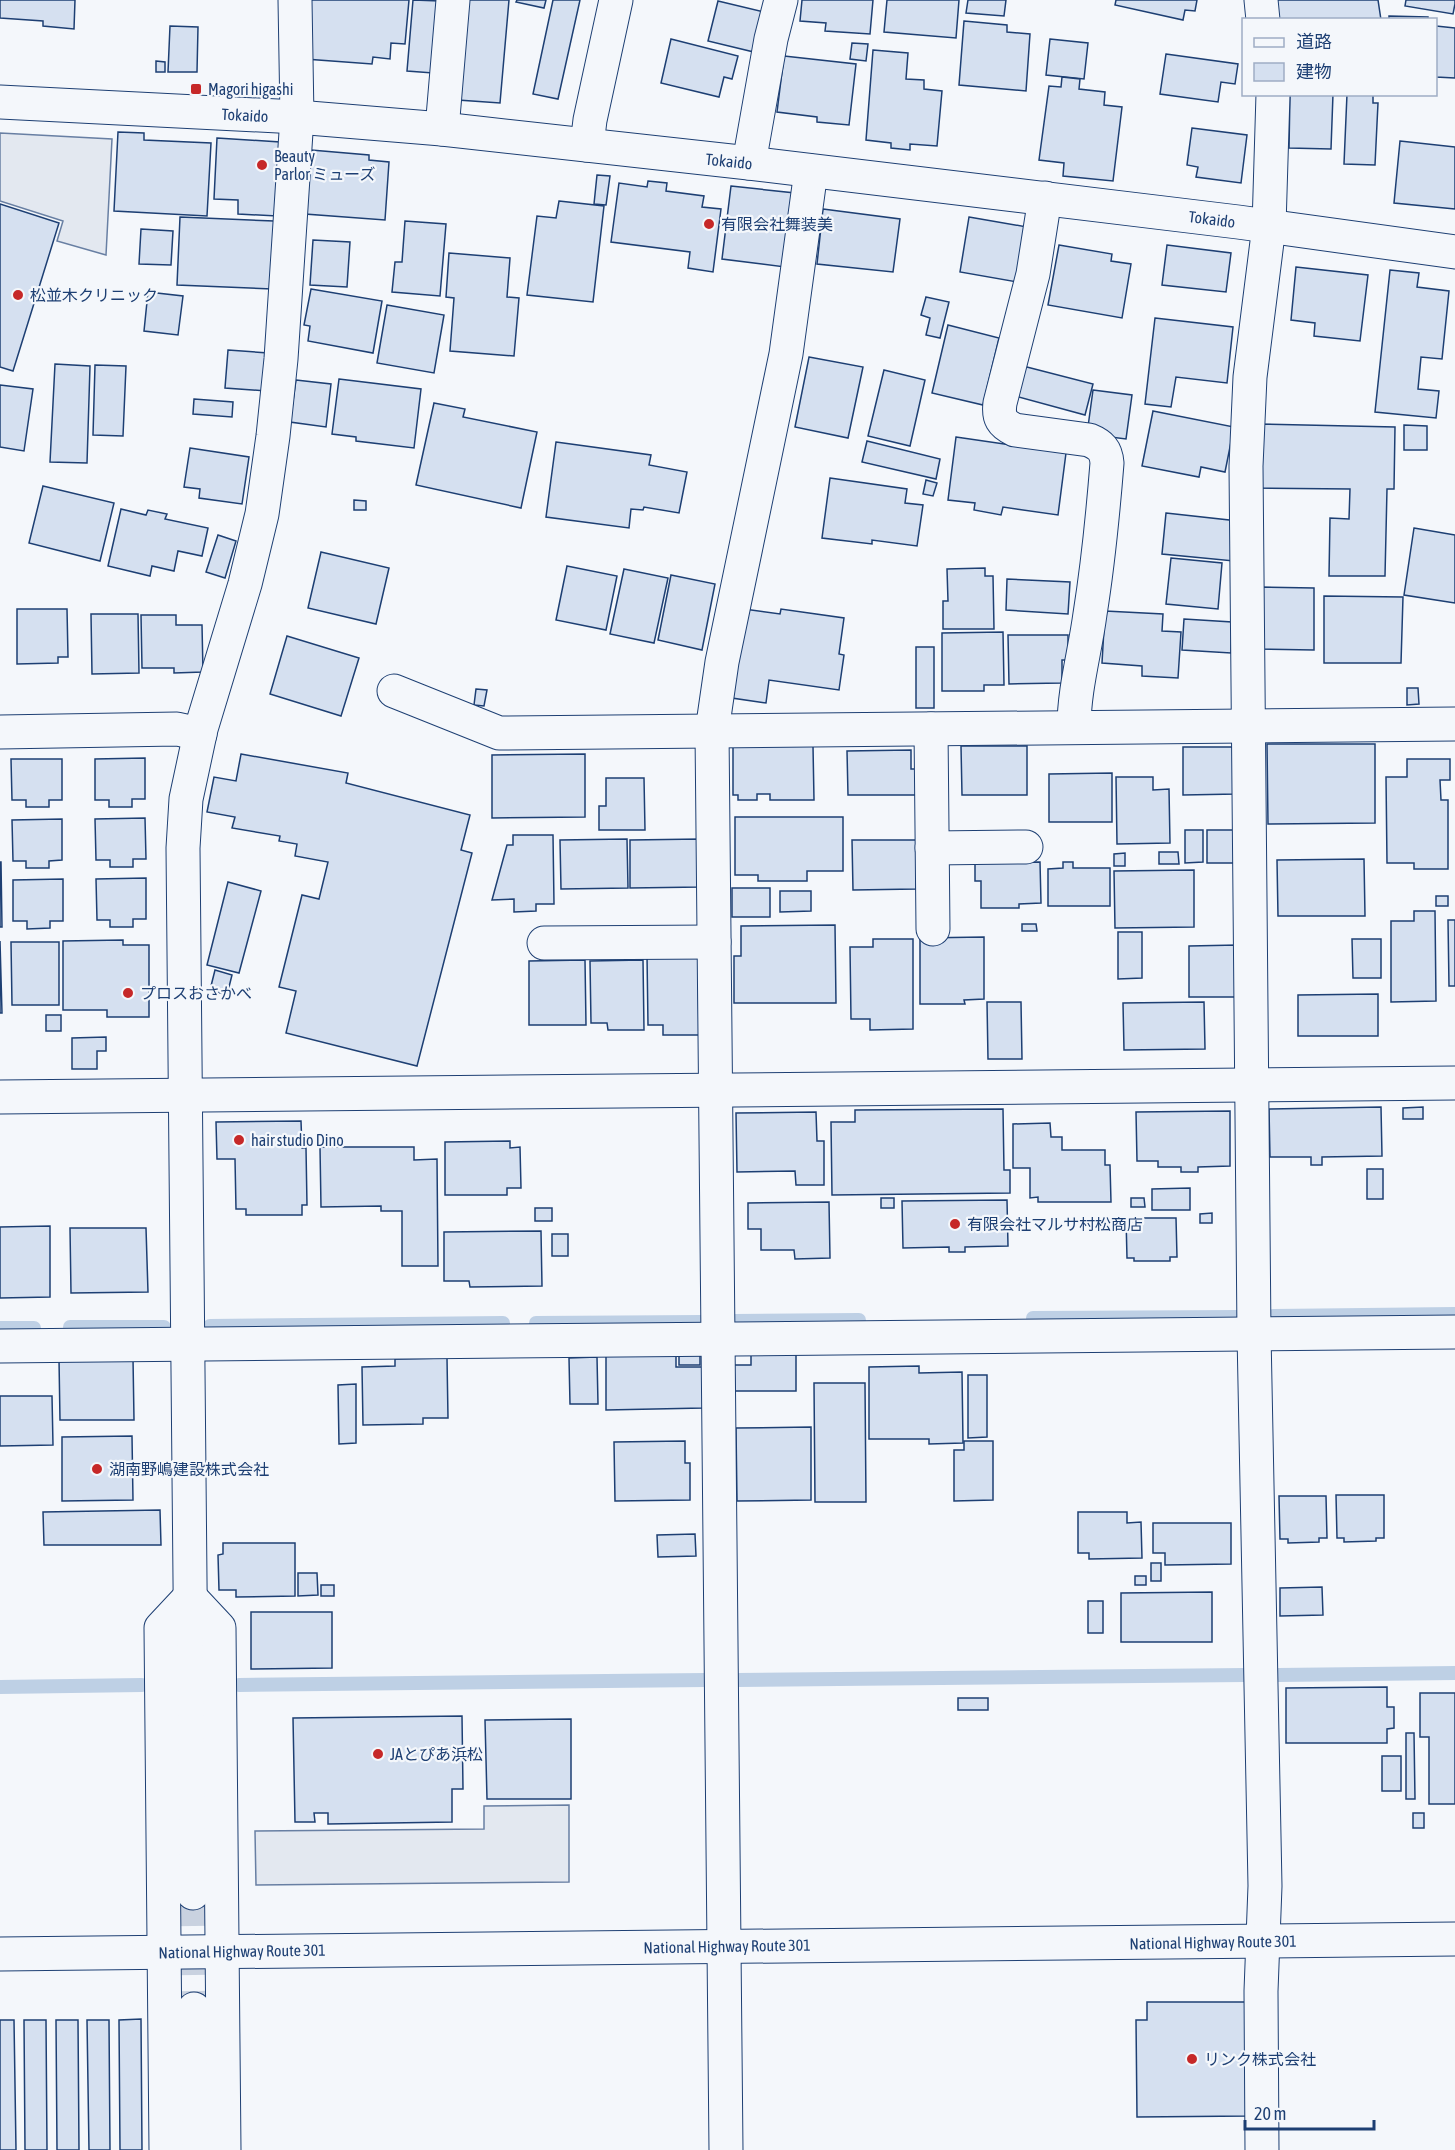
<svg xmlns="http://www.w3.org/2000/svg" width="1455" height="2150" viewBox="0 0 1455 2150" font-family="'Asap Condensed','Noto Sans JP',sans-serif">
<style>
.parking{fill:#e3e8f0;stroke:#687fa3;stroke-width:1.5}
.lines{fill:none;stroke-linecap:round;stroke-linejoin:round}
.stream{stroke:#bed0e5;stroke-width:14}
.building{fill:#d5e0f0;stroke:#1d3f73;stroke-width:1.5}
.minor-tunnel{stroke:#c9d2e0;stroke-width:33;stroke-dasharray:33 16;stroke-linecap:butt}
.minor-casing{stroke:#1d3f73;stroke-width:35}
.major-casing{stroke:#1d3f73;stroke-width:35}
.highway-casing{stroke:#1d3f73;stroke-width:35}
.minor{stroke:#f4f7fb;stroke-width:33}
.major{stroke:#f4f7fb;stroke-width:33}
.highway{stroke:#f4f7fb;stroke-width:33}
.poi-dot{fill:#c62828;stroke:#f4f7fb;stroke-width:2}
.labels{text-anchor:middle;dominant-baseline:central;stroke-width:4.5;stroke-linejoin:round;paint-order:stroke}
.poi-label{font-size:16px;fill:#1d3f73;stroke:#f4f7fb;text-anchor:start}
.street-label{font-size:16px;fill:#1d3f73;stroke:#f4f7fb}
</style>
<rect width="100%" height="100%" fill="#f4f7fb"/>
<g class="parking">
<polygon points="0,133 112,139 106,255 57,241 63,221 0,201"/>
<polygon points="569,1805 569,1882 256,1885 255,1831 484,1829 484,1806"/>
</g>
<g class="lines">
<g class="stream">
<polyline points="1273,1316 1455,1314"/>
<polyline points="1033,1318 1238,1317"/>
<polyline points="734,1321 859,1320"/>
<polyline points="536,1323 702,1322"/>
<polyline points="210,1326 503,1323"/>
<polyline points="70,1327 164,1327"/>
<polyline points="0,1328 34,1328"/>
<polyline points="1278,1675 1455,1673"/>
<polyline points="737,1680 1245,1675"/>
<polyline points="239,1685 705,1680"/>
<polyline points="0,1687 142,1685"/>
</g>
</g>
<g class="building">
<polygon points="0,0 75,0 74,29 43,26 43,21 0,18"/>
<polygon points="310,0 409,0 405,44 391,43 390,59 373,57 372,64 305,59"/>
<polygon points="413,0 440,1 433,73 407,71"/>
<polygon points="466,0 509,0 500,103 458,100"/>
<polygon points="517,0 546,0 544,8 516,2"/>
<polygon points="553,0 580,0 558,99 533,94"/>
<polygon points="802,0 873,0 870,34 825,31 826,23 800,21"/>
<polygon points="887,0 959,0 956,38 884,32"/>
<polygon points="968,0 1006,0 1004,16 966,13"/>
<polygon points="1116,0 1197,0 1195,11 1185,10 1183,20 1115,5"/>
<polygon points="1272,0 1378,0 1381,20 1274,20"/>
<polygon points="1406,0 1455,0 1455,4 1453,14 1405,6"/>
<polygon points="718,1 768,13 758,53 708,41"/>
<polygon points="1389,16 1428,17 1428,20 1389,20"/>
<polygon points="964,21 1007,25 1007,32 1030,34 1026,91 959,85"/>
<polygon points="170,26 198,27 197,72 168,72"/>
<polygon points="1436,26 1455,28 1455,78 1436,77"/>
<polygon points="671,39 738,56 732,79 724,77 719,97 661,83"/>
<polygon points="1050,39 1088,43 1084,79 1046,75"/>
<polygon points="852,43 868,44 866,61 850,59"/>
<polygon points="873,50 908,53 906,79 924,80 924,89 942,91 937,146 910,144 910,150 891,148 891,143 866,140"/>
<polygon points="1166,54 1238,64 1235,84 1221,82 1218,102 1160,94"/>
<polygon points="784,56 856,64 849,125 817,122 817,117 777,112"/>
<polygon points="156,61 165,62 165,72 156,72"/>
<polygon points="1062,77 1080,79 1079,89 1105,92 1104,105 1122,107 1113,181 1063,176 1064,163 1039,160 1049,86 1061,87"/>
<polygon points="1290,94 1333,94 1331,149 1289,148"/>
<polygon points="1347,94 1373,94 1373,103 1378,103 1375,165 1344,164"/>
<polygon points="1192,128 1247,135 1241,183 1196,177 1198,167 1187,165"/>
<polygon points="118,132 144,133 144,140 211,143 207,216 114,211"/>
<polygon points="217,138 280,142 277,216 238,214 238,200 214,199"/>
<polygon points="1400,141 1455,147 1455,209 1394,203"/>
<polygon points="311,150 369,155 369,160 389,162 385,220 305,214"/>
<polygon points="597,175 610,176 606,205 594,204"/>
<polygon points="648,181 667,183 666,191 704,196 702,207 721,209 713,272 688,268 690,252 611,242 619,183 647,187"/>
<polygon points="731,186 795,193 785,267 722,259"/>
<polygon points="559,201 604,206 593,302 527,295 537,216 556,218"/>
<polygon points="0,204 59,223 13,371 0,367"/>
<polygon points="823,209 900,219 893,272 817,264"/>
<polygon points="180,217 274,221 272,289 177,285"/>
<polygon points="969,217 1027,227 1017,282 960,272"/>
<polygon points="405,221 446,224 440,296 392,292 395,262 402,262"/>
<polygon points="141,229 173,231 171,265 139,264"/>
<polygon points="313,240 350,242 347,287 310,285"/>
<polygon points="1059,245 1112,254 1111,261 1131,264 1122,318 1048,305"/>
<polygon points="1167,245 1231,253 1226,292 1162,285"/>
<polygon points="449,253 510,258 507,297 519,298 514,356 450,351 454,298 446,297"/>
<polygon points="1296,267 1368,275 1360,341 1314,336 1315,323 1291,320"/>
<polygon points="1390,270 1419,273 1417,287 1449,291 1442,359 1421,357 1418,389 1439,391 1436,418 1375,412"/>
<polygon points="311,289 382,301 373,353 308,341 310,326 304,325"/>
<polygon points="148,292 183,296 178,335 144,331"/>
<polygon points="926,297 949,302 940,338 926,335 930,318 921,315"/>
<polygon points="387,305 444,315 434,373 377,363"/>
<polygon points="1155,318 1233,327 1227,383 1176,377 1171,407 1145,404"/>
<polygon points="948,325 999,338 983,405 932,393"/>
<polygon points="228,350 268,353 266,391 225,388"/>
<polygon points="809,357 863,367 848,438 795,427"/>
<polygon points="55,364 90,366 87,463 50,462"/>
<polygon points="95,365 126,366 123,436 93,435"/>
<polygon points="1023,366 1093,384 1085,415 1015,396"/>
<polygon points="884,370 925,380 910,446 868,436"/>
<polygon points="339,379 421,389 414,448 356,441 356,437 332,434"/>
<polygon points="296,380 331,384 326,427 290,422"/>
<polygon points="0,385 33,389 24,451 0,447"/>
<polygon points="1093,390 1132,395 1126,439 1087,434"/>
<polygon points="194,399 233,402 232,417 193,414"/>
<polygon points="434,403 465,409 463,417 537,432 521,508 416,485"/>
<polygon points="1153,411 1234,427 1225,472 1201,467 1199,477 1142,466"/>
<polygon points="1258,424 1395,427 1394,489 1387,489 1385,576 1329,576 1330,518 1349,519 1350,489 1257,488"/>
<polygon points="1404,425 1427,426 1427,450 1404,450"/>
<polygon points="956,437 1066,453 1058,515 1003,507 1001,515 974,510 975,503 948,500"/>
<polygon points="867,441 940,459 936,479 862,462"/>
<polygon points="556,442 651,455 649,465 687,472 679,513 644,507 643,510 631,509 629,528 546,517"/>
<polygon points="190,448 249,457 242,504 199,498 200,489 184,487"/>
<polygon points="830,478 907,489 905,503 923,505 917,546 872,540 872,544 822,538"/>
<polygon points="926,480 937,483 933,496 923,494"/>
<polygon points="43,486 114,503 100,561 29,543"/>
<polygon points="354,500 366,501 366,510 354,510"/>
<polygon points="121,509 146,515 148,510 167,514 165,519 208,528 202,556 178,551 174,571 152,566 150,576 108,566"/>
<polygon points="1166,513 1238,521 1234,561 1162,554"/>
<polygon points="1414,528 1455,535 1455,603 1404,595"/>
<polygon points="218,535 236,541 225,578 206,572"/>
<polygon points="321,552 389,568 376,624 308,608"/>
<polygon points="1171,558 1222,563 1218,609 1166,604"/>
<polygon points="567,566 617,576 606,630 556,620"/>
<polygon points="985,568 985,576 993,576 994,629 943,629 943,601 948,601 947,569"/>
<polygon points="624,569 668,578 654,643 610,634"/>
<polygon points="671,575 715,584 702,650 658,640"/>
<polygon points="1007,579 1070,582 1068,614 1006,610"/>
<polygon points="1261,587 1314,588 1314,650 1260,649"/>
<polygon points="1324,596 1403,597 1401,663 1324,663"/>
<polygon points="17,609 67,609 68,657 58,657 58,663 17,664"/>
<polygon points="744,609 780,614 781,609 844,618 839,654 844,655 839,690 769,680 766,703 732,698"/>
<polygon points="1105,611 1163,614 1162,631 1181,632 1178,678 1142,676 1142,666 1102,663"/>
<polygon points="91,614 138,614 139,673 92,674"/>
<polygon points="141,615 176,615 176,625 202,625 203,672 174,673 174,668 142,668"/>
<polygon points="1184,619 1232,622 1231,653 1182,650"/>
<polygon points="1003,632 1004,685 984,685 984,691 942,691 942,633"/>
<polygon points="1008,635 1068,635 1068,660 1062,660 1062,683 1009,684"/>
<polygon points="287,636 359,658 341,716 270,694"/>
<rect x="916" y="647" width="18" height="61"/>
<polygon points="1407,688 1418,688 1419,704 1407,705"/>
<polygon points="476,689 487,690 484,706 474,705"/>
<polygon points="1267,744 1375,744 1375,823 1268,824"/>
<polygon points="733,746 813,746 814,800 770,800 770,794 757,794 757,800 738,800 738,795 733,795"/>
<polygon points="961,746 1027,746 1027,795 962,795"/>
<polygon points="1183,747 1237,747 1237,794 1183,795"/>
<polygon points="911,750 911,769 918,769 918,795 848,795 847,751"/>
<polygon points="241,754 348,773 346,783 470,815 461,850 472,853 417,1066 286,1033 296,991 279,987 302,895 319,899 328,862 295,856 297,844 279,841 280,836 232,828 235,817 207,812 214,777 236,781"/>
<polygon points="585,754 585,817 492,818 492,755"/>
<polygon points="145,758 145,799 132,799 132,807 109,807 109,800 95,800 95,759"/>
<polygon points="11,759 62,759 62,800 49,800 49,807 26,807 26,800 12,800"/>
<polygon points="1407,759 1450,759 1450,780 1440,780 1441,800 1448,800 1448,869 1414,869 1414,863 1387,863 1386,777 1407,777"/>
<polygon points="1112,773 1112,822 1049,822 1049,774"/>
<polygon points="1116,777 1153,777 1153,790 1169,789 1170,843 1117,844"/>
<polygon points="606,778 644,778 645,830 599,830 599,806 606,806"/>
<polygon points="735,817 843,817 843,871 807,871 807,881 758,881 758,875 735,875"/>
<polygon points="145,818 146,859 133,859 133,867 110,867 110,860 96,860 95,819"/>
<polygon points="62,819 62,860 49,861 49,868 26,868 26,861 13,861 12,820"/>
<polygon points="1185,830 1203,830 1203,862 1185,863"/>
<rect x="1207" y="830" width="33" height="33"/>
<polygon points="513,835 553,835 554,904 536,904 536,911 514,912 514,899 492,900 507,845 513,845"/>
<polygon points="627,839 628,888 561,889 560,840"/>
<polygon points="701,839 701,887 630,888 630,840"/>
<polygon points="852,840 916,840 916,889 853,890"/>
<polygon points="1159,852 1178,852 1179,864 1159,864"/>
<polygon points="1125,853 1125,866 1114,866 1114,854"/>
<polygon points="1364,859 1365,916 1278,916 1277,860"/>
<polygon points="0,862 1,862 2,927 0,927"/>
<polygon points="1040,862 1041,903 1019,904 1019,908 981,908 981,881 975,881 975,863"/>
<polygon points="1063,862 1073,862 1073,868 1110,868 1110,906 1048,906 1048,869 1063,868"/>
<polygon points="1194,870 1194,927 1115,928 1114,871"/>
<polygon points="146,878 146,919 133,919 133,927 110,927 110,920 97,920 96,879"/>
<polygon points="63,879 63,921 50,921 50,928 27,929 27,921 13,921 13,880"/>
<polygon points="228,882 261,891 239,973 207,965"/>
<rect x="732" y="888" width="38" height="29"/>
<polygon points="780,891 811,891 811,911 780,912"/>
<rect x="1436" y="896" width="12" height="10"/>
<polygon points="1414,911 1435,911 1436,1001 1391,1002 1391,921 1414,921"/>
<polygon points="1448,920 1455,920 1455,986 1449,986"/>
<polygon points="1022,924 1036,924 1037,931 1022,931"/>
<polygon points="835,925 836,1003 734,1003 734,956 741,956 741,926"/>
<polygon points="1118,932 1142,932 1142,978 1118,979"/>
<polygon points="984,937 984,999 964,1000 965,1004 920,1004 920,938"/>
<polygon points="873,939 913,939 913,1029 870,1030 870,1019 851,1019 850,947 873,947"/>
<polygon points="1352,939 1381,939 1381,978 1353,978"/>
<polygon points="123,940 123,945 149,945 149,1017 107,1017 107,1010 63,1010 63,941"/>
<polygon points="0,941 2,1013 0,1013"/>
<polygon points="11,942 59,942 59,1005 12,1005"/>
<polygon points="1238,945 1238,997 1189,997 1189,946"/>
<polygon points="698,954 699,1035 663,1035 663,1025 648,1025 647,955"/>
<polygon points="585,960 586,1025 529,1025 529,961"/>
<polygon points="643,960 644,1030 608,1030 607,1023 591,1023 590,961"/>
<polygon points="215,970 232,975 227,995 210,990"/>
<polygon points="1378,994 1378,1036 1298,1036 1298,995"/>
<polygon points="987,1002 1021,1002 1022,1059 988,1059"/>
<polygon points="1204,1002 1205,1049 1124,1050 1123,1003"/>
<rect x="46" y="1015" width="15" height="16"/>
<polygon points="106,1037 106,1051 97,1051 97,1069 72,1069 72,1038"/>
<polygon points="1381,1107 1382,1156 1322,1157 1322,1165 1311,1165 1311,1157 1270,1157 1269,1109"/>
<polygon points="1423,1107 1423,1119 1403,1119 1403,1108"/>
<polygon points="1003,1109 1004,1170 1010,1170 1010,1193 832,1195 831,1122 855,1122 855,1110"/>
<polygon points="1230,1111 1230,1166 1198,1167 1198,1172 1181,1172 1181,1167 1158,1167 1158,1161 1137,1161 1136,1112"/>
<polygon points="816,1112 817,1141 824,1141 824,1185 796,1185 795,1171 737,1172 736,1113"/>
<polygon points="301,1121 302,1148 306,1148 307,1205 302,1205 302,1215 246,1215 246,1209 236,1209 235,1159 217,1159 216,1122"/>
<polygon points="1050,1123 1051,1137 1062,1137 1062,1150 1105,1150 1105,1165 1110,1165 1111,1202 1038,1202 1038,1197 1030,1198 1030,1168 1013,1168 1013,1124"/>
<polygon points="510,1141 510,1148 520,1147 521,1188 507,1188 507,1195 445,1195 445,1142"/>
<polygon points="320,1147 414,1147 414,1160 437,1159 438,1266 402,1266 402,1211 381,1211 381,1206 321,1207"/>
<rect x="1367" y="1169" width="16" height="30"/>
<polygon points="1190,1188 1190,1210 1152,1210 1152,1189"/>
<rect x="881" y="1198" width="13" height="10"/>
<polygon points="1131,1198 1144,1198 1145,1207 1131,1207"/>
<polygon points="1007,1200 1008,1246 965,1247 965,1252 949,1252 949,1247 903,1248 902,1201"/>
<polygon points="829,1202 830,1258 795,1259 794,1250 761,1250 761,1229 748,1229 748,1203"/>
<rect x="535" y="1208" width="17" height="13"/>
<polygon points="1212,1213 1212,1223 1200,1223 1200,1214"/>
<polygon points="1126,1218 1176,1218 1177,1257 1170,1257 1170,1261 1134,1261 1134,1258 1127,1258"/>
<polygon points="50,1226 50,1297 0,1298 0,1227"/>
<polygon points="70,1228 146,1228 148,1292 71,1293"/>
<polygon points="541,1231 542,1286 470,1287 469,1281 444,1281 444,1232"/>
<rect x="552" y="1234" width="16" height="22"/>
<rect x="679" y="1350" width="21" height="15"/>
<polygon points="796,1353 796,1391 735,1391 734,1365 751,1365 751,1354"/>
<polygon points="676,1354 676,1367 703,1367 703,1408 606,1410 606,1355"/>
<polygon points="597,1357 598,1404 570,1404 569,1358"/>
<polygon points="133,1358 134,1420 60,1420 59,1359"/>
<polygon points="447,1358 448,1418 423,1418 423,1424 363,1425 362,1367 395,1366 395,1359"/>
<polygon points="919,1366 919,1373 962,1372 963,1443 929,1444 929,1439 869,1439 869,1367"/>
<polygon points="968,1375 987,1375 987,1437 968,1438"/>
<polygon points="814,1383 865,1383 866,1502 815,1502"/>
<polygon points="356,1384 356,1443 339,1444 338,1385"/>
<polygon points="0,1396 52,1396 53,1445 0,1446"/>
<polygon points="811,1427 811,1500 737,1501 736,1428"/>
<polygon points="132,1436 133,1500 62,1501 62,1437"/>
<polygon points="685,1441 685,1463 690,1463 690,1500 615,1501 614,1442"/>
<polygon points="964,1441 993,1441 993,1500 954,1501 954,1450 964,1450"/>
<polygon points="1336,1495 1384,1495 1384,1538 1376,1538 1376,1541 1344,1542 1344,1538 1337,1538"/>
<polygon points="1279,1496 1326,1496 1327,1538 1319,1538 1319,1542 1288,1543 1288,1539 1280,1539"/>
<polygon points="160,1510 161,1545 44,1545 43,1512"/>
<polygon points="1078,1512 1127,1512 1127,1523 1141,1522 1142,1558 1089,1559 1089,1553 1078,1553"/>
<polygon points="1153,1523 1231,1523 1231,1564 1165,1565 1165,1553 1153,1553"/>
<polygon points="695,1534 696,1556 658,1557 657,1535"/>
<polygon points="223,1543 295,1543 295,1596 236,1597 236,1590 219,1590 218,1555 223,1554"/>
<rect x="1151" y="1563" width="10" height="18"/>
<polygon points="298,1573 317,1573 318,1595 298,1596"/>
<rect x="1135" y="1576" width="11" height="9"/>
<rect x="321" y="1585" width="13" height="11"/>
<polygon points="1322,1587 1323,1615 1280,1616 1280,1588"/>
<polygon points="1212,1592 1212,1642 1121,1642 1121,1593"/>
<rect x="1088" y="1601" width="15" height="32"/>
<polygon points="251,1612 332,1612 332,1668 251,1669"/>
<polygon points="1387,1687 1387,1707 1394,1707 1394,1728 1387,1729 1387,1743 1286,1743 1286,1688"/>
<polygon points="1420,1693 1455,1693 1455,1804 1429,1804 1429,1737 1420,1737"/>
<rect x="958" y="1698" width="30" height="12"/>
<polygon points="462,1716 463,1789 452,1789 452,1822 328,1824 328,1813 314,1813 315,1822 295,1822 293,1718"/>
<polygon points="571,1719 571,1799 487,1799 485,1720"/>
<polygon points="1406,1733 1414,1733 1415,1799 1406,1799"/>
<rect x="1382" y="1756" width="19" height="35"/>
<rect x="1413" y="1813" width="11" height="15"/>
<polygon points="1147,2002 1247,2002 1248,2116 1137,2117 1136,2020 1147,2020"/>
<polygon points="141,2019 142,2150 120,2150 119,2020"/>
<polygon points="0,2020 14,2020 16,2150 0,2150"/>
<polygon points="24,2020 46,2020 47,2150 25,2150"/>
<polygon points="56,2020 78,2020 79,2150 57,2150"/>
<polygon points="87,2020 109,2020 110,2150 89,2150"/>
</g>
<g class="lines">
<polyline class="minor-tunnel" points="193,1893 194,2009"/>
<defs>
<g id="minor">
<polyline points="1261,0 1263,20"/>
<polyline points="442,129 453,0"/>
<polyline points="587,145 590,120 616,0"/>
<polyline points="749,163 771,39 781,0"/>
<path d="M1045,198L1033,274L1000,403C998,418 1002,424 1015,430L1089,440C1101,445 1106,450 1107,463C1103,513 1098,564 1090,614C1085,652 1074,689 1074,727"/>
<polyline points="394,691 499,733 1455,724"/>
<polyline points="931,729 933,929"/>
<polyline points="0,732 177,729 200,734"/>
<polyline points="932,848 1026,847"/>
<polyline points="544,943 714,942"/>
<polyline points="0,1097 1455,1083"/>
<polyline points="0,1346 1455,1332"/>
<polyline points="193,1893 183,848 186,799 201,729 245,584 262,514 273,436 281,359 297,117 295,0"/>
<polyline points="194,2009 195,2150"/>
<polyline points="166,2150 161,1628 190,1597 219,1628 224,2150"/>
<polyline points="726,2150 712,731 722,662 786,354 811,171"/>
<polyline points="1262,2150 1261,1991 1265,1886 1254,1334 1246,466 1250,377 1269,226 1273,94"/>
</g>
<polyline id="major" points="0,102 297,117 442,129 749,163 1238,222 1455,252"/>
<polyline id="highway" points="0,1954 1455,1939"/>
</defs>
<use href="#minor" class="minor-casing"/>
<use href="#major" class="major-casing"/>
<use href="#highway" class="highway-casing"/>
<use href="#minor" class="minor"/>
<use href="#major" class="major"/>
<use href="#highway" class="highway"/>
</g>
<g class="poi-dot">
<rect x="190" y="83" width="12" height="12" rx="3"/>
<circle cx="262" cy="165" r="6"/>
<circle cx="709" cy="224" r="6"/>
<circle cx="18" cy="295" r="6"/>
<circle cx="128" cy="993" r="6"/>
<circle cx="239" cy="1140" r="6"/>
<circle cx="955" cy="1224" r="6"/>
<circle cx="97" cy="1469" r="6"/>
<circle cx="378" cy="1754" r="6"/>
<circle cx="1192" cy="2059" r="6"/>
</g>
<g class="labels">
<g class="poi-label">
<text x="208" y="89">Magori higashi</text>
<text x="274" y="156">Beauty<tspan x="274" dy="18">Parlor ミューズ</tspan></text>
<text x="721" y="224">有限会社舞装美</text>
<text x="30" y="295">松並木クリニック</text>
<text x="140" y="993">プロスおさかべ</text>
<text x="251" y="1140">hair studio Dino</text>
<text x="967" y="1224">有限会社マルサ村松商店</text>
<text x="109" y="1469">湖南野嶋建設株式会社</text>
<text x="390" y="1754">JAとぴあ浜松</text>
<text x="1204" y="2059">リンク株式会社</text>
</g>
<g class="street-label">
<text transform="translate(245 115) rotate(3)">Tokaido</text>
<text transform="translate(729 161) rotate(6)">Tokaido</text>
<text transform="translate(1212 219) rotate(7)">Tokaido</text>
<text transform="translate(1213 1942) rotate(-1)">National Highway Route 301</text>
<text transform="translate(727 1946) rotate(-1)">National Highway Route 301</text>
<text transform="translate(242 1951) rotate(-1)">National Highway Route 301</text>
</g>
</g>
<rect x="1242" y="18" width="195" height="78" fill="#f4f7fb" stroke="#9eadc5" stroke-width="1.5"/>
<rect x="1254" y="38" width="30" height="9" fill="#f4f7fb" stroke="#9eadc5" stroke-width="1.5"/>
<text x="1296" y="48" font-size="18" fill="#1d3f73">道路</text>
<rect x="1254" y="63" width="30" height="18" fill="#d5e0f0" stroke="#9eadc5" stroke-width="1.5"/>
<text x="1296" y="78" font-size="18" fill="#1d3f73">建物</text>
<path d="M1245 2120v9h129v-9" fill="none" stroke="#1d3f73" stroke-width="3"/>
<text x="1254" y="2120" font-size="18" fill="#1d3f73" stroke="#f4f7fb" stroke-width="4.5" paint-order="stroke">20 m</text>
</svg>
